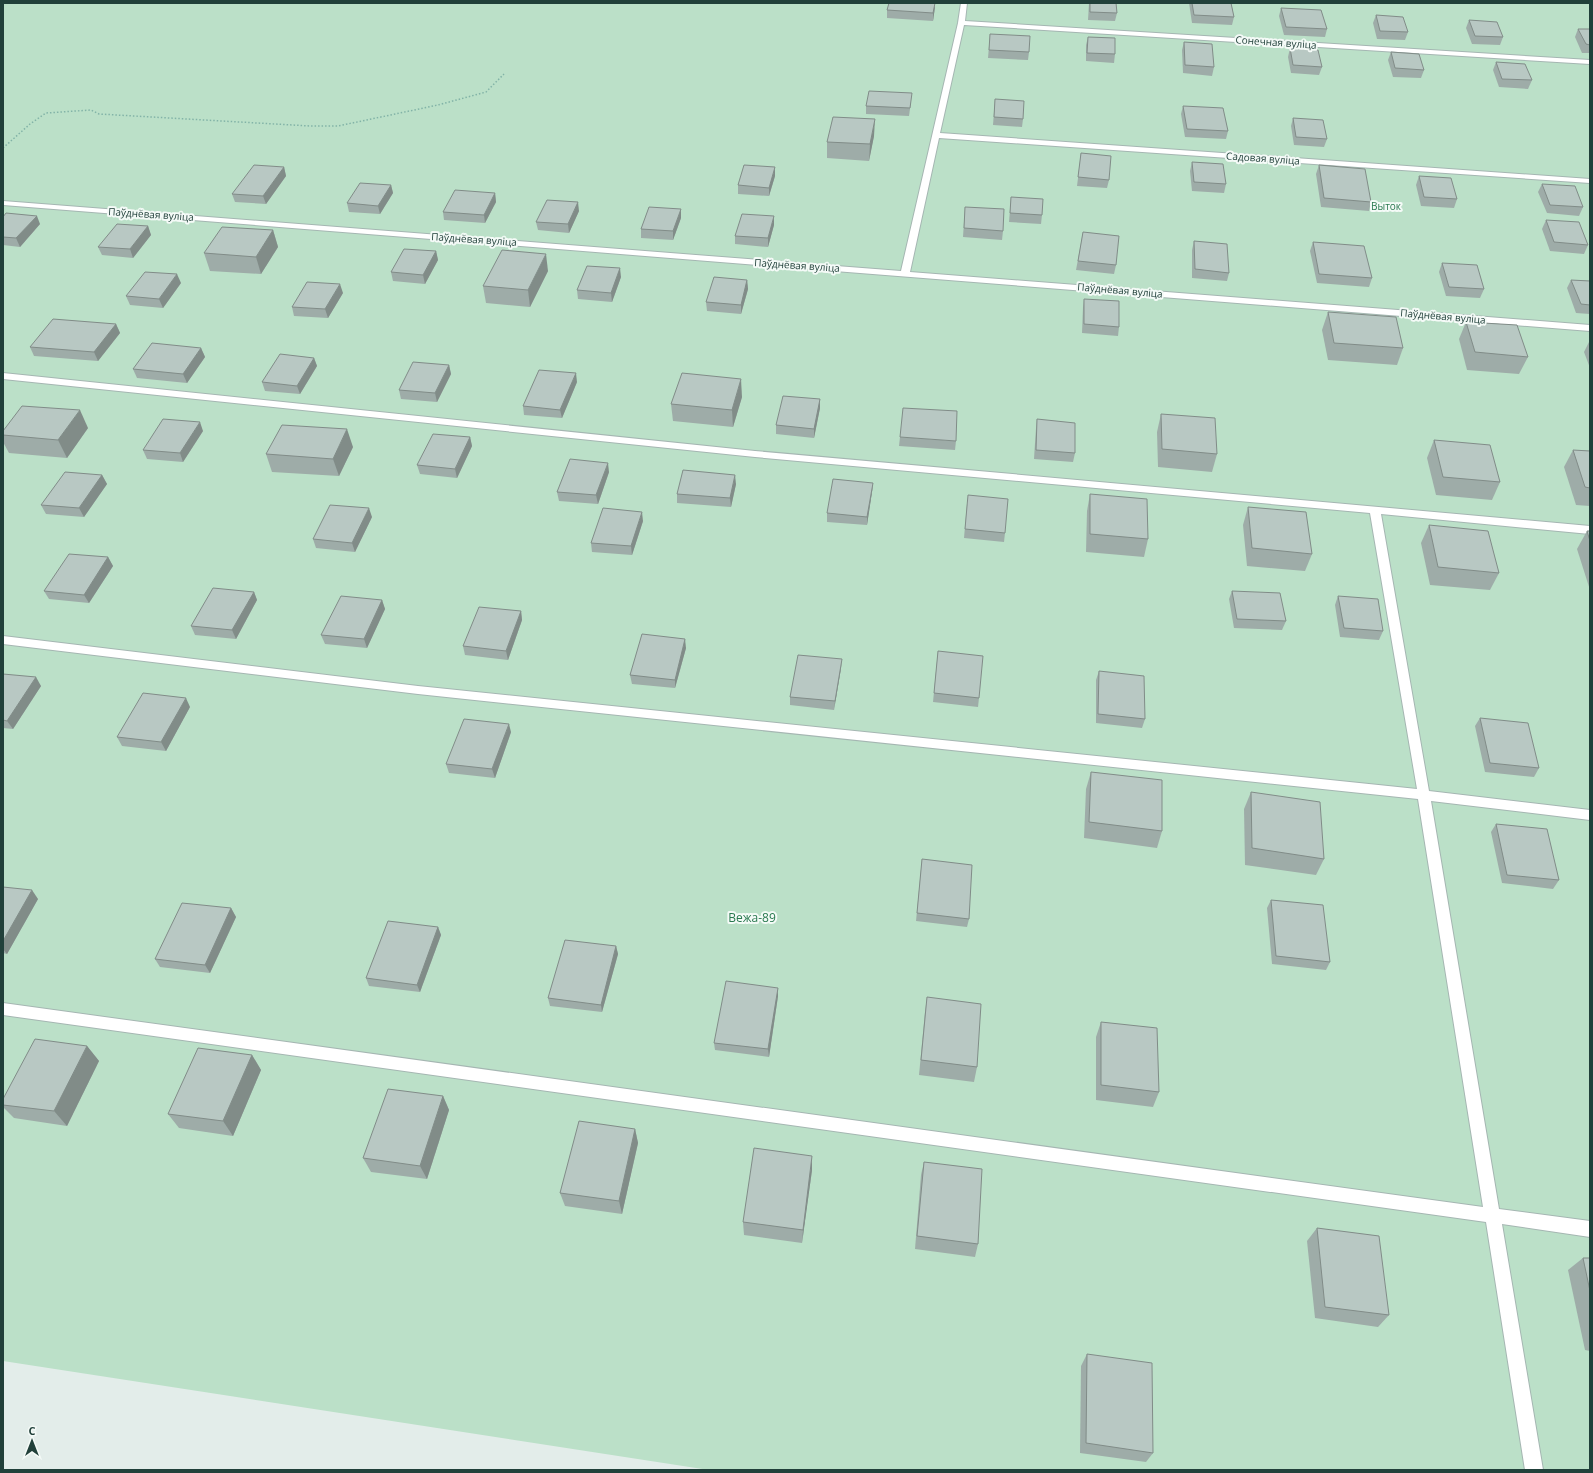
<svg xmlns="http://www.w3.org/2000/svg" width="1593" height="1473" viewBox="0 0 1593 1473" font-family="'Open Sans',sans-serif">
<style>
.green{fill:#bbe0c8}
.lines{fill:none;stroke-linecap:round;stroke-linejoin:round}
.minor-casing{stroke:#a5b6b2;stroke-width:2}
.path{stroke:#82b3a7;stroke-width:1.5;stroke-dasharray:1.5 2;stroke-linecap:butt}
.minor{fill:#fff;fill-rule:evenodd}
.wall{fill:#9eaca8}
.shaded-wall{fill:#818c88}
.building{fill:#b8c8c3;stroke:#818c88}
.labels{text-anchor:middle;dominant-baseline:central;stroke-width:4;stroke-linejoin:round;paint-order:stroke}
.far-street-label{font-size:10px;fill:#21403a;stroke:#f4faf7}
.far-park-label{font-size:10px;fill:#29794f;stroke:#f4faf7}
.park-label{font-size:12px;fill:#29794f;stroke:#f4faf7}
</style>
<rect width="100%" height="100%" fill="#e3edea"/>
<polygon class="green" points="3,3 1590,3 1590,1470 709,1470 3,1361"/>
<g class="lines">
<defs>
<g id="minor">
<polygon points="961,3 967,3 965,21 1590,60 1590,64 964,25 940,133 1590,179 1590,183 939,138 910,272 1590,325 1590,331 3,205 3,201 901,271 958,23"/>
<polygon points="3,373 755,451 1590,526 1590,534 1381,514 1429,791 1590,810 1590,820 1431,801 1499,1209 1590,1221 1590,1237 1502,1224 1543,1470 1525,1470 1486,1222 3,1015 3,1003 1483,1207 1418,799 418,694 3,644 3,636 418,686 1417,789 1370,513 755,457 3,379"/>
</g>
</defs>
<use href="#minor" class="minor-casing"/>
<polyline class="path" points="3,148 30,124 46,113 91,110 99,114 310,126 338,126 438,105 486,92 504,74"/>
<use href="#minor" class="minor"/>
</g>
<g class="wall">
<polygon points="1089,3 1116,3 1117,13 1115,21 1088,20"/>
<polygon points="1189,3 1231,3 1234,17 1232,25 1192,23"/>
<polygon points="935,7 933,21 887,18 887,10"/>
<polygon points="1281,8 1327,29 1325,37 1284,35 1279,16"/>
<polygon points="1376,15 1408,32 1405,40 1377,39 1373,23"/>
<polygon points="1469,20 1503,37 1500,45 1472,44 1466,28"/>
<polygon points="1578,29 1590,29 1590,53 1582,53 1575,37"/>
<polygon points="990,34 1029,52 1028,60 988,58"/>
<polygon points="1088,37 1115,54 1114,63 1086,61 1086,45"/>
<polygon points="1184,42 1214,67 1212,76 1183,73 1182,50"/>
<polygon points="1290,48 1322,67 1319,75 1291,73 1288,57"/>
<polygon points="1391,52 1424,70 1421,78 1393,77 1388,60"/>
<polygon points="1496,62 1532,80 1528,89 1499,87 1493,70"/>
<polygon points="995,99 1023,119 1022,127 993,125"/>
<polygon points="911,102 909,116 866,114 866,106"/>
<polygon points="1183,106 1228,131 1226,139 1185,137 1181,114"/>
<polygon points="1293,118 1327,139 1324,147 1294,145 1291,126"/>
<polygon points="874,136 869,161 827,158 827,142"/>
<polygon points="1081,153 1109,180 1107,188 1077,186"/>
<polygon points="1192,162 1226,184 1224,193 1192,191 1190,171"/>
<polygon points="1319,165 1371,202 1369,211 1321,207 1316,174"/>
<polygon points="284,167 286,176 266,204 235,202 232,194"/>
<polygon points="775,176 769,196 738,194 738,185"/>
<polygon points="1419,176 1457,199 1454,208 1421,206 1416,185"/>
<polygon points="1542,184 1583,207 1579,216 1547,213 1538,192"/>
<polygon points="391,185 393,193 380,214 349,212 347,203"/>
<polygon points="495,193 496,202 485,223 444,220 443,212"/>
<polygon points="1011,197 1042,215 1041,224 1009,222"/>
<polygon points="965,207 1003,231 1002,240 963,237"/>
<polygon points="579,211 569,233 538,230 536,222"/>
<polygon points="3,217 40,224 20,247 3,245"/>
<polygon points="681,218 673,240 641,238 641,229"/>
<polygon points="1546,220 1588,245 1584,254 1550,251 1542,229"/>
<polygon points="774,225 768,247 735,244 735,236"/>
<polygon points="148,226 151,235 133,258 102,255 98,247"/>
<polygon points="273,230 278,247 261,274 210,271 204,253"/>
<polygon points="1083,232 1116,265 1114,274 1076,270"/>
<polygon points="1194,241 1229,273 1227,281 1192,278 1192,250"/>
<polygon points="1313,242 1372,278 1369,287 1317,283 1310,251"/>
<polygon points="436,251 438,260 425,284 393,281 391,272"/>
<polygon points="1442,263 1484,289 1480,298 1446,296 1439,272"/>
<polygon points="548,271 530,307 486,303 483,286"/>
<polygon points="621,277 612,302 578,299 577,290"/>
<polygon points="747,280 748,289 741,314 707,311 706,302"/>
<polygon points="1571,280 1590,281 1590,314 1576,313 1567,288"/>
<polygon points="181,283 163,308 130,305 126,296"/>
<polygon points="343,293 328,318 294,316 292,307"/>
<polygon points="1084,299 1119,327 1118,336 1082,333 1083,307"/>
<polygon points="1328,312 1403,348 1397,365 1328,360 1322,330"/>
<polygon points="1466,322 1528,357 1519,374 1467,370 1459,339"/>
<polygon points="116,324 120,333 98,361 34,356 30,347"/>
<polygon points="1590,340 1590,368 1584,352"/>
<polygon points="201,348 205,357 187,383 137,378 133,369"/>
<polygon points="314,358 317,366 300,394 265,391 262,382"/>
<polygon points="449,365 451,374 437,402 401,399 399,390"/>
<polygon points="577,382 562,418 524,415 523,406"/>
<polygon points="742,397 733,427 673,421 671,404"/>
<polygon points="820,399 820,408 814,438 776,434 776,425"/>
<polygon points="1161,414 1217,454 1212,472 1158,467 1157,432"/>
<polygon points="1037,419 1075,453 1073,462 1034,459 1036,428"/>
<polygon points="88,428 67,458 9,453 3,442 3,431"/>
<polygon points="203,431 183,462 147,459 143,450"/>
<polygon points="470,437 472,446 457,478 420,474 417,465"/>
<polygon points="900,437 956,441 955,450 899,446"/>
<polygon points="1434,440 1500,482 1492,500 1436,495 1427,458"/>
<polygon points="353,447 339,476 272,472 266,454"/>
<polygon points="1573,450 1590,451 1590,506 1576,505 1564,467"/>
<polygon points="609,472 598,504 559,501 557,492"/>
<polygon points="102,475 107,484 84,517 46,514 41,505"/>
<polygon points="873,483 872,492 867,525 827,522 827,513"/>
<polygon points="736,484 731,507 677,503 677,494"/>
<polygon points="1090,494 1148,539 1144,557 1086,552 1087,511"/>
<polygon points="967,504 1005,533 1004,542 964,538"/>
<polygon points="1248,507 1312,554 1305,571 1247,566 1243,525"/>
<polygon points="372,517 355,552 316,548 313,539"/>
<polygon points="643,521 632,555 592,552 591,543"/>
<polygon points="1429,525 1499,573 1490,590 1430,585 1421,543"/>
<polygon points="1587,531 1590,531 1590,590 1577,549"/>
<polygon points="108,557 113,566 89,603 49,599 44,591"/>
<polygon points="1232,591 1286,621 1282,630 1234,628 1229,599"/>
<polygon points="254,592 257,600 236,639 195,635 191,626"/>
<polygon points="1338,596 1383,631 1379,640 1340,637 1335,605"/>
<polygon points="382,600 385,609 367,648 325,644 321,635"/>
<polygon points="521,611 522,620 508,660 465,655 463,646"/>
<polygon points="686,648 675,688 632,684 630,675"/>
<polygon points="938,651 979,698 978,707 933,702"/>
<polygon points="841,668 834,710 790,705 790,697"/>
<polygon points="1099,671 1145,719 1142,728 1096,723 1096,680"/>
<polygon points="3,674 41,686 13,729 3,728"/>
<polygon points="190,707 166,751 122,746 117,737"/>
<polygon points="1480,718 1539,768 1534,777 1485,772 1475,726"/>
<polygon points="511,732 495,778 449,773 446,764"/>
<polygon points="1091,772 1162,831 1157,848 1084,838 1086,789"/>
<polygon points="1251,792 1324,859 1316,875 1245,865 1244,809"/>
<polygon points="1496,824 1559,880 1553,889 1502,883 1491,832"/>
<polygon points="922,859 969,919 967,927 916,921"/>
<polygon points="3,887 38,899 7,954 3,953"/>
<polygon points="1271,900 1330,962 1326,970 1272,964 1267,908"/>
<polygon points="231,908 236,917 210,973 160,967 155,959"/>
<polygon points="438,927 441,935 420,992 369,986 366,978"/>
<polygon points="616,946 618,954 602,1012 550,1006 548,998"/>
<polygon points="778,988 778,996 769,1057 715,1050 714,1043"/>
<polygon points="927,997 977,1067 974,1082 919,1075 925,1012"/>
<polygon points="1101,1022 1159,1092 1153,1107 1096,1100 1096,1037"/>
<polygon points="87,1046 99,1061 67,1126 14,1118 3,1107 3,1099"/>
<polygon points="252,1055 261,1070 233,1136 179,1128 168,1114"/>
<polygon points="443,1096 449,1110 427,1179 371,1172 363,1158"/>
<polygon points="635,1129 638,1143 622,1214 565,1206 560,1193"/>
<polygon points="924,1162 978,1244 975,1257 915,1249 921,1175"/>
<polygon points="812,1170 802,1243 744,1235 743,1222"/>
<polygon points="1317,1228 1389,1315 1378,1327 1315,1318 1307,1241"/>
<polygon points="1583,1258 1590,1258 1590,1351 1585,1350 1568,1270"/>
<polygon points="1087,1354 1153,1453 1146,1462 1080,1453 1081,1366"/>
</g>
<g class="shaded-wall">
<polygon points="935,3 935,7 933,21 933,13"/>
<polygon points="875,119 874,136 869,161 870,144"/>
<polygon points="284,167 286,176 266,204 263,196"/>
<polygon points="775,167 775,176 769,196 769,188"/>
<polygon points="391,185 393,193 380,214 378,206"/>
<polygon points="495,193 496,202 485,223 484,215"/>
<polygon points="578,202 579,211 569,233 568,224"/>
<polygon points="681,209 681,218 673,240 673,231"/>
<polygon points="37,216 40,224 20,247 16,238"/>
<polygon points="774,216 774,225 768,247 768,238"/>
<polygon points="148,226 151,235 133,258 130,249"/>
<polygon points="273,230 278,247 261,274 256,257"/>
<polygon points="436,251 438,260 425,284 423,275"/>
<polygon points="546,254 548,271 530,307 528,290"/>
<polygon points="620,268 621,277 612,302 611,293"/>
<polygon points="177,274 181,283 163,308 159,299"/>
<polygon points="747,280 748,289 741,314 741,305"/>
<polygon points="340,284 343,293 328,318 325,309"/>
<polygon points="116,324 120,333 98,361 94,352"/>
<polygon points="201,348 205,357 187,383 183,374"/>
<polygon points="314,358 317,366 300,394 297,386"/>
<polygon points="449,365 451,374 437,402 435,393"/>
<polygon points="576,373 577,382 562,418 560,410"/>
<polygon points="741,379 742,397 733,427 732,410"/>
<polygon points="820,399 820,408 814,438 814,429"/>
<polygon points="80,410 88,428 67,458 58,440"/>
<polygon points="200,422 203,431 183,462 180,453"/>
<polygon points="347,429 353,447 339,476 333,459"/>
<polygon points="470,437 472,446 457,478 455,469"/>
<polygon points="608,463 609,472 598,504 596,495"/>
<polygon points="102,475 107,484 84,517 79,508"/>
<polygon points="735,475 736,484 731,507 730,498"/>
<polygon points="873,483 872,492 867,525 867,517"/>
<polygon points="369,508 372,517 355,552 352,543"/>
<polygon points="642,512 643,521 632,555 631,546"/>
<polygon points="108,557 113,566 89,603 84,595"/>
<polygon points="254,592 257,600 236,639 232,630"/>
<polygon points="382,600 385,609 367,648 364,639"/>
<polygon points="521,611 522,620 508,660 506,651"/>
<polygon points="685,639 686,648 675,688 675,680"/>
<polygon points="842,659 841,668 834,710 835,701"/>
<polygon points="36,677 41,686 13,729 7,721"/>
<polygon points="186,698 190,707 166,751 161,742"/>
<polygon points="509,724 511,732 495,778 492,769"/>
<polygon points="32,890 38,899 7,954 3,949 3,941"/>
<polygon points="231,908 236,917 210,973 205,965"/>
<polygon points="438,927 441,935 420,992 417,985"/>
<polygon points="616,946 618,954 602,1012 601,1005"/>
<polygon points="778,988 778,996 769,1057 768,1049"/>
<polygon points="87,1046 99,1061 67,1126 54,1111"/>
<polygon points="252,1055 261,1070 233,1136 223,1121"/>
<polygon points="443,1096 449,1110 427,1179 420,1166"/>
<polygon points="635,1129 638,1143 622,1214 619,1201"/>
<polygon points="812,1156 812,1170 802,1243 803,1230"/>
</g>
<g class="building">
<polygon points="889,3 935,3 933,13 887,10"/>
<polygon points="1090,3 1116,3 1117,13 1090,12"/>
<polygon points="1192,3 1231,3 1234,17 1194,15"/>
<polygon points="1281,8 1321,10 1327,29 1286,27"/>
<polygon points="1376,15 1403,17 1408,32 1380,31"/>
<polygon points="1469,20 1497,22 1503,37 1475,36"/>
<polygon points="1578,29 1590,29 1590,45 1586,44"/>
<polygon points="990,34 1030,36 1029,52 989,50"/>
<polygon points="1088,37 1115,38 1115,54 1087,53"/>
<polygon points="1184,42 1212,44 1214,67 1185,65"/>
<polygon points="1290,48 1318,50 1322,67 1293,65"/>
<polygon points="1391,52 1419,54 1424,70 1395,68"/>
<polygon points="1496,62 1525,64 1532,80 1502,79"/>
<polygon points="869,91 912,93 910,108 866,106"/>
<polygon points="995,99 1024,101 1023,119 994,117"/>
<polygon points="1183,106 1223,108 1228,131 1187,129"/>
<polygon points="833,117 875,119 870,144 827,142"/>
<polygon points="1293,118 1323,120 1327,139 1296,137"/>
<polygon points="1081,153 1111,156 1109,180 1078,177"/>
<polygon points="1192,162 1223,164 1226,184 1194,182"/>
<polygon points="254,165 284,167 263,196 232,194"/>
<polygon points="744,165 775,167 769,188 738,185"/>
<polygon points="1319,165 1365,169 1371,202 1324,198"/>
<polygon points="1419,176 1451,178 1457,199 1424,197"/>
<polygon points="360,183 391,185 378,206 347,203"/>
<polygon points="1542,184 1575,186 1583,207 1550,205"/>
<polygon points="455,190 495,193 484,215 443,212"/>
<polygon points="1011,197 1043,199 1042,215 1010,213"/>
<polygon points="547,200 578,202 568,224 536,222"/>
<polygon points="649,207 681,209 673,231 641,229"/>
<polygon points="965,207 1004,209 1003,231 964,228"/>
<polygon points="6,213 37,216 16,238 3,237 3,217"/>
<polygon points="742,214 774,216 768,238 735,236"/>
<polygon points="1546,220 1579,222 1588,245 1554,242"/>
<polygon points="117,224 148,226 130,249 98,247"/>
<polygon points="222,227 273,230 256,257 204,253"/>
<polygon points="1083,232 1119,236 1116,265 1078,261"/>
<polygon points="1194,241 1227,244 1229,273 1195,269"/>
<polygon points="1313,242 1364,246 1372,278 1319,274"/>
<polygon points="404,249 436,251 423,275 391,272"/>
<polygon points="502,250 546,254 528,290 483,286"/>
<polygon points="1442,263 1477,265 1484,289 1449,287"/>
<polygon points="587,266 620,268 611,293 577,290"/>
<polygon points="145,272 177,274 159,299 126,296"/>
<polygon points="714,277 747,280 741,305 706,302"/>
<polygon points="1571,280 1590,281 1590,305 1581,304"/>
<polygon points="307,282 340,284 325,309 292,307"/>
<polygon points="1084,299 1119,301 1119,327 1084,324"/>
<polygon points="1328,312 1396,317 1403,348 1334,343"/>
<polygon points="53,319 116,324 94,352 30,347"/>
<polygon points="1466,322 1517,325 1528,357 1475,352"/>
<polygon points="152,343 201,348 183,374 133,369"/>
<polygon points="280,354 314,358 297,386 262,382"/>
<polygon points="413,362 449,365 435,393 399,390"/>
<polygon points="539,370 576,373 560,410 523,406"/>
<polygon points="682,373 741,379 732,410 671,404"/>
<polygon points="783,396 820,399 814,429 776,425"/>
<polygon points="22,406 80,410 58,440 3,435 3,431"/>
<polygon points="903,408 957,411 956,441 900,437"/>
<polygon points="1161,414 1215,418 1217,454 1162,449"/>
<polygon points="163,419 200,422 180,453 143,450"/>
<polygon points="1037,419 1075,423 1075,453 1036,450"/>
<polygon points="282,425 347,429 333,459 266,454"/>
<polygon points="433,434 470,437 455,469 417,465"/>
<polygon points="1434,440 1490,445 1500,482 1443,477"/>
<polygon points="1573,450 1590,451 1590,488 1585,487"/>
<polygon points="570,459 608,463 596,495 557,492"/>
<polygon points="683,470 735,475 730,498 677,494"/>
<polygon points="65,472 102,475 79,508 41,505"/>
<polygon points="833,479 873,483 867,517 827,513"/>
<polygon points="1090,494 1147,499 1148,539 1090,534"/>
<polygon points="968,495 1008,499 1005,533 965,529"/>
<polygon points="330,505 369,508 352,543 313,539"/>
<polygon points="1248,507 1306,512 1312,554 1252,548"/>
<polygon points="603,508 642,512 631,546 591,543"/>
<polygon points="1429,525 1488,531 1499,573 1438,567"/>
<polygon points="1587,531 1590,531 1590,541"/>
<polygon points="69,554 108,557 84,595 44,591"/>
<polygon points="213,588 254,592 232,630 191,626"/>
<polygon points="1232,591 1280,593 1286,621 1237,619"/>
<polygon points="341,596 382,600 364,639 321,635"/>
<polygon points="1338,596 1378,599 1383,631 1344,628"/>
<polygon points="479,607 521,611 506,651 463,646"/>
<polygon points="642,634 685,639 675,680 630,675"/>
<polygon points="938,651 983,656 979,698 934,693"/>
<polygon points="798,655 842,659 835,701 790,697"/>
<polygon points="1099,671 1144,676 1145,719 1098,714"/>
<polygon points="3,674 36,677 7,721 3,720"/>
<polygon points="143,693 186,698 161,742 117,737"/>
<polygon points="1480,718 1528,723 1539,768 1490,763"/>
<polygon points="464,719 509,724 492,769 446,764"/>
<polygon points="1091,772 1162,780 1162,831 1089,822"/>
<polygon points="1251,792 1320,802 1324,859 1252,848"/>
<polygon points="1496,824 1547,829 1559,880 1507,875"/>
<polygon points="922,859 972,865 969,919 917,913"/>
<polygon points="3,887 32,890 3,941"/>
<polygon points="1271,900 1323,905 1330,962 1276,956"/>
<polygon points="182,903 231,908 205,965 155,959"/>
<polygon points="388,921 438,927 417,985 366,978"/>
<polygon points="565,940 616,946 601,1005 548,998"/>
<polygon points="726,981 778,988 768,1049 714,1043"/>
<polygon points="927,997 981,1004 977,1067 921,1060"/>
<polygon points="1101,1022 1157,1028 1159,1092 1101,1085"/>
<polygon points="35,1039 87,1046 54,1111 3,1105 3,1099"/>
<polygon points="198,1048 252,1055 223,1121 168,1114"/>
<polygon points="388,1089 443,1096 420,1166 363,1158"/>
<polygon points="579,1121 635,1129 619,1201 560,1193"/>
<polygon points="754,1148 812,1156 803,1230 743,1222"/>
<polygon points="924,1162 982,1169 978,1244 917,1236"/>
<polygon points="1317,1228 1379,1236 1389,1315 1325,1307"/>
<polygon points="1583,1258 1590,1258 1590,1291"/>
<polygon points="1087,1354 1152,1363 1153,1453 1086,1443"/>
</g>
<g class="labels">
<g class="far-street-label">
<text transform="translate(1276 42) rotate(4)">Сонечная вуліца</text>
<text transform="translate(1263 158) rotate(4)">Садовая вуліца</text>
<text transform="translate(151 214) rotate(4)">Паўднёвая вуліца</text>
<text transform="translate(474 239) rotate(4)">Паўднёвая вуліца</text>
<text transform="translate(797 265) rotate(4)">Паўднёвая вуліца</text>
<text transform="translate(1120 290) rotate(5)">Паўднёвая вуліца</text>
<text transform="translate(1443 316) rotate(5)">Паўднёвая вуліца</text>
</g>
<g class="far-park-label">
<text x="1386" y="206">Выток</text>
</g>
<g class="park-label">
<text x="752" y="917">Вежа-89</text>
</g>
</g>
<rect width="1593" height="1473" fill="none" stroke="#21403a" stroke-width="8"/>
<g transform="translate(32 1441)" stroke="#f4faf7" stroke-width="3" paint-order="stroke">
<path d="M0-3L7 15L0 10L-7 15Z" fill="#21403a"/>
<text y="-6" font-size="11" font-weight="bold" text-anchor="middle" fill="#21403a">С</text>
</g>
</svg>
